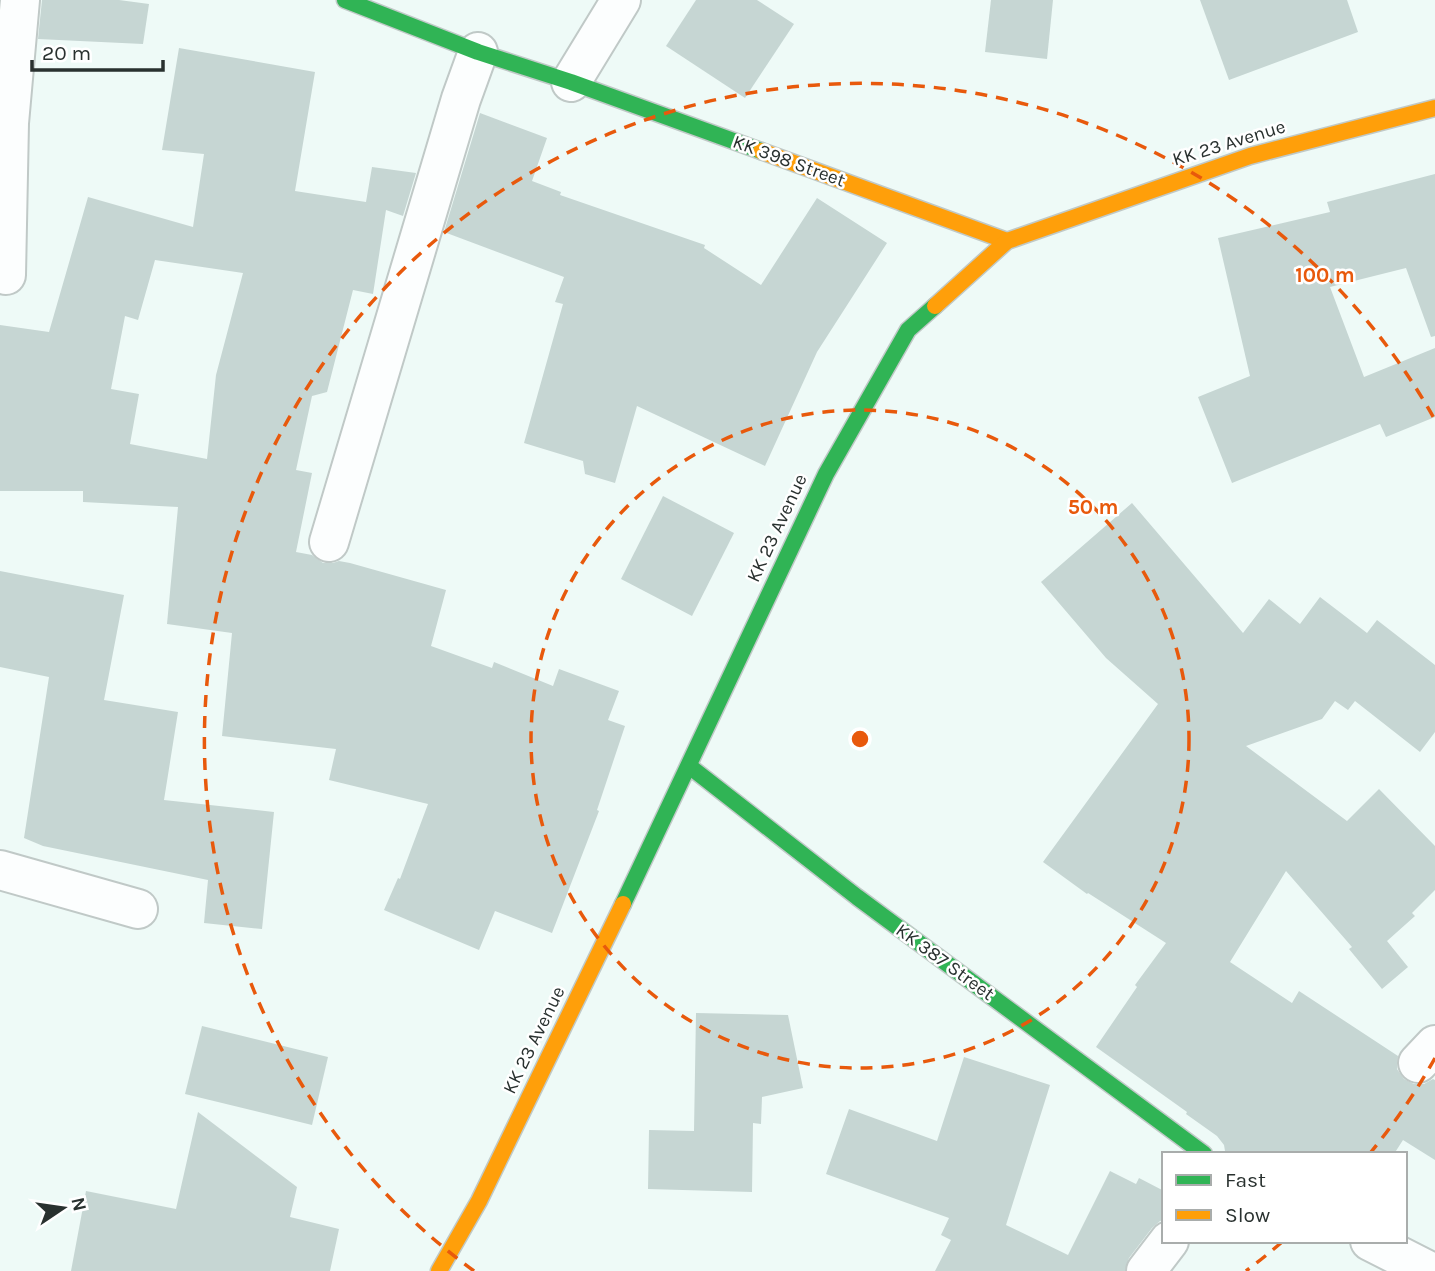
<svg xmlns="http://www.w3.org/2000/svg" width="1435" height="1271" viewBox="0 0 1435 1271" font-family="Karla,sans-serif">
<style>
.building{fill:#c6d6d3;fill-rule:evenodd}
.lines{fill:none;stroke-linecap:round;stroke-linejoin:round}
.street-casing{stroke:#c0c9c7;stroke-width:42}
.fast-casing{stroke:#c0c9c7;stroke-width:19}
.slow-casing{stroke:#c0c9c7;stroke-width:19}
.street{stroke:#fcfefe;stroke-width:38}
.fast{stroke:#30b455;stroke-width:16}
.slow{stroke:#ff9f0a;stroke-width:16}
.ring{fill:none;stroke:#e8590c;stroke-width:3.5;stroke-dasharray:12 9}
.labels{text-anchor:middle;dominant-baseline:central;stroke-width:5;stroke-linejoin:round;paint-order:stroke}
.street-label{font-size:19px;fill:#29312f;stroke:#fff}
.centre{fill:#e8590c;stroke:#fff;stroke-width:3.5}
.ring-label{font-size:21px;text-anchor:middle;font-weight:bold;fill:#e8590c;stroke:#fff;stroke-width:5;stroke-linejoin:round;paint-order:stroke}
</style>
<rect width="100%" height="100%" fill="#eefaf7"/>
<g class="building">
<polygon points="42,0 119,0 149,4 143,44 38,39"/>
<polygon points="696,0 757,0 794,24 745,98 666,46"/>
<polygon points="991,0 1053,0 1047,59 985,52"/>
<polygon points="1200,0 1347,0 1358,32 1229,80"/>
<path d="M179,48L315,72L295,191L366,202L372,167L416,173L403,216L386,210L373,294L353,290L327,392L312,396L296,470L312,473L296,552L312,555L323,563H333L339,561L350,563L446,590L431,646L492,668L494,662L553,686L559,669L619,691L608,720L625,726L597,810L599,811L552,933L495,911L479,950L384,910L398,878L400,879L428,804L329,780L336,749L222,736L232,633L167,624L178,507L83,502V491H0V325L49,332L88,197L193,227L204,154L162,150ZM155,260L243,273L216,375L207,459L130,444L139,394L111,389L125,316L138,320Z"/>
<polygon points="480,113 547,138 532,181 561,192 560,195 705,245 704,248 761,285 817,198 887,243 817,352 765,466 637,406 615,483 585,474 583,461 524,443 563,304 555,302 564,277 444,232"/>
<polygon points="1435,174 1435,336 1431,337 1406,268 1330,287 1364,377 1435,348 1435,417 1386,437 1380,424 1232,483 1198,397 1250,376 1218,238 1330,212 1327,202"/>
<polygon points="663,496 734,533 692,616 621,579"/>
<polygon points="1132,503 1243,633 1269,599 1300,624 1320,597 1367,633 1377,620 1435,665 1435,732 1420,752 1355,701 1348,710 1335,701 1322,719 1246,746 1347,821 1379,789 1435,846 1435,890 1412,913 1415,916 1387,941 1408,967 1382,989 1349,949 1352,947 1286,871 1230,962 1292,1003 1299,991 1398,1056 1397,1069 1404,1079 1414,1084 1424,1084 1433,1079 1435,1080 1435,1160 1403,1140 1394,1154 1229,1154 1225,1151 1224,1145 1217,1136 1186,1114 1187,1112 1096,1047 1137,987 1135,985 1166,943 1088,893 1087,894 1043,862 1158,704 1106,658 1041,582"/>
<polygon points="0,571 124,595 104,700 178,712 164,800 274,812 262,929 204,923 208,880 43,846 24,838 49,677 0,667"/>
<polygon points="696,1013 788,1015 803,1088 762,1097 761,1124 753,1123 752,1192 648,1189 649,1130 694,1131"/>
<polygon points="202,1026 328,1057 312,1125 185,1094"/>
<polygon points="964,1057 1050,1085 1006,1225 1068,1255 1110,1171 1136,1184 1139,1178 1164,1191 1164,1220 1160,1221 1152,1228 1129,1258 1125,1271 935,1271 951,1240 941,1235 949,1218 826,1174 849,1109 937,1141"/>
<polygon points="198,1112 297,1187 290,1217 339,1229 330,1271 71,1271 86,1191 176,1209"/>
</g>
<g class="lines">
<defs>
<g id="street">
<polyline points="571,82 621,0"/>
<polyline points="6,275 9,123 20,0"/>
<polyline points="329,542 461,99 478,52"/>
<polyline points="0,870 138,909"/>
<polyline points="1418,1063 1435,1045"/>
<polyline points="1370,1241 1429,1271"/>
<polyline points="1146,1271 1169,1241"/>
</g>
<g id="fast">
<polyline points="345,0 478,52 571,82 761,151"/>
<polyline points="689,766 857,897 1204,1154"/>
<polyline points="623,904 826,474 908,330 935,306"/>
</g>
<g id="slow">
<polyline points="761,151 1007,241"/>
<polyline points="935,306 1007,241 1250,156 1435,108"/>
<polyline points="439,1271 479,1201 623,904"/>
</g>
</defs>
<use href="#street" class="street-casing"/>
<use href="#fast" class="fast-casing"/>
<use href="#slow" class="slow-casing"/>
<use href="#street" class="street"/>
<use href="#fast" class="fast"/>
<use href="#slow" class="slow"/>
</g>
<g class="ring">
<circle cx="860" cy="739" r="329"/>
<path d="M1435 1058A657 657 0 0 1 1371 1152M1282 1242A657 657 0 0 1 1246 1271M474 1271A657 657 0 1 1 1435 420"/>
</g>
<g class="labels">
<g class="street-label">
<text transform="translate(1229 143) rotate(-17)">KK 23 Avenue</text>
<text transform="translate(789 161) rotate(20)">KK 398 Street</text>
<text transform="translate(777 528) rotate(-65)">KK 23 Avenue</text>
<text transform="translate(945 962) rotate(36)">KK 387 Street</text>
<text transform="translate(534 1040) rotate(-64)">KK 23 Avenue</text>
</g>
</g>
<circle cx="860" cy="739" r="10" class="centre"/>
<g class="ring-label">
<text x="1325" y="282">100 m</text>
<text x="1093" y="514">50 m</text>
</g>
<rect x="1162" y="1152" width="245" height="91" fill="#ffffff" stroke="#a9adac" stroke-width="2"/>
<rect x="1176" y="1175" width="35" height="10" fill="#30b455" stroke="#a9adac" stroke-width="2"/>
<text x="1225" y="1187" font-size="21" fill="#29312f">Fast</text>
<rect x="1176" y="1210" width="35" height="10" fill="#ff9f0a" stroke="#a9adac" stroke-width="2"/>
<text x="1225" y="1222" font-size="21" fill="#29312f">Slow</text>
<g transform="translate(63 1208) rotate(77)" stroke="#ffffff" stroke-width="5" paint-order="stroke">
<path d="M0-5L12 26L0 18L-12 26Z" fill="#29312f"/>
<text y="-10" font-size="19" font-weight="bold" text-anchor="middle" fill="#29312f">N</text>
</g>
<path d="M32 60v10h131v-10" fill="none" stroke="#29312f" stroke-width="3.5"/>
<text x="42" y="60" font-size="21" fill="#29312f" stroke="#ffffff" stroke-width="5" paint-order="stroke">20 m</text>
</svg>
